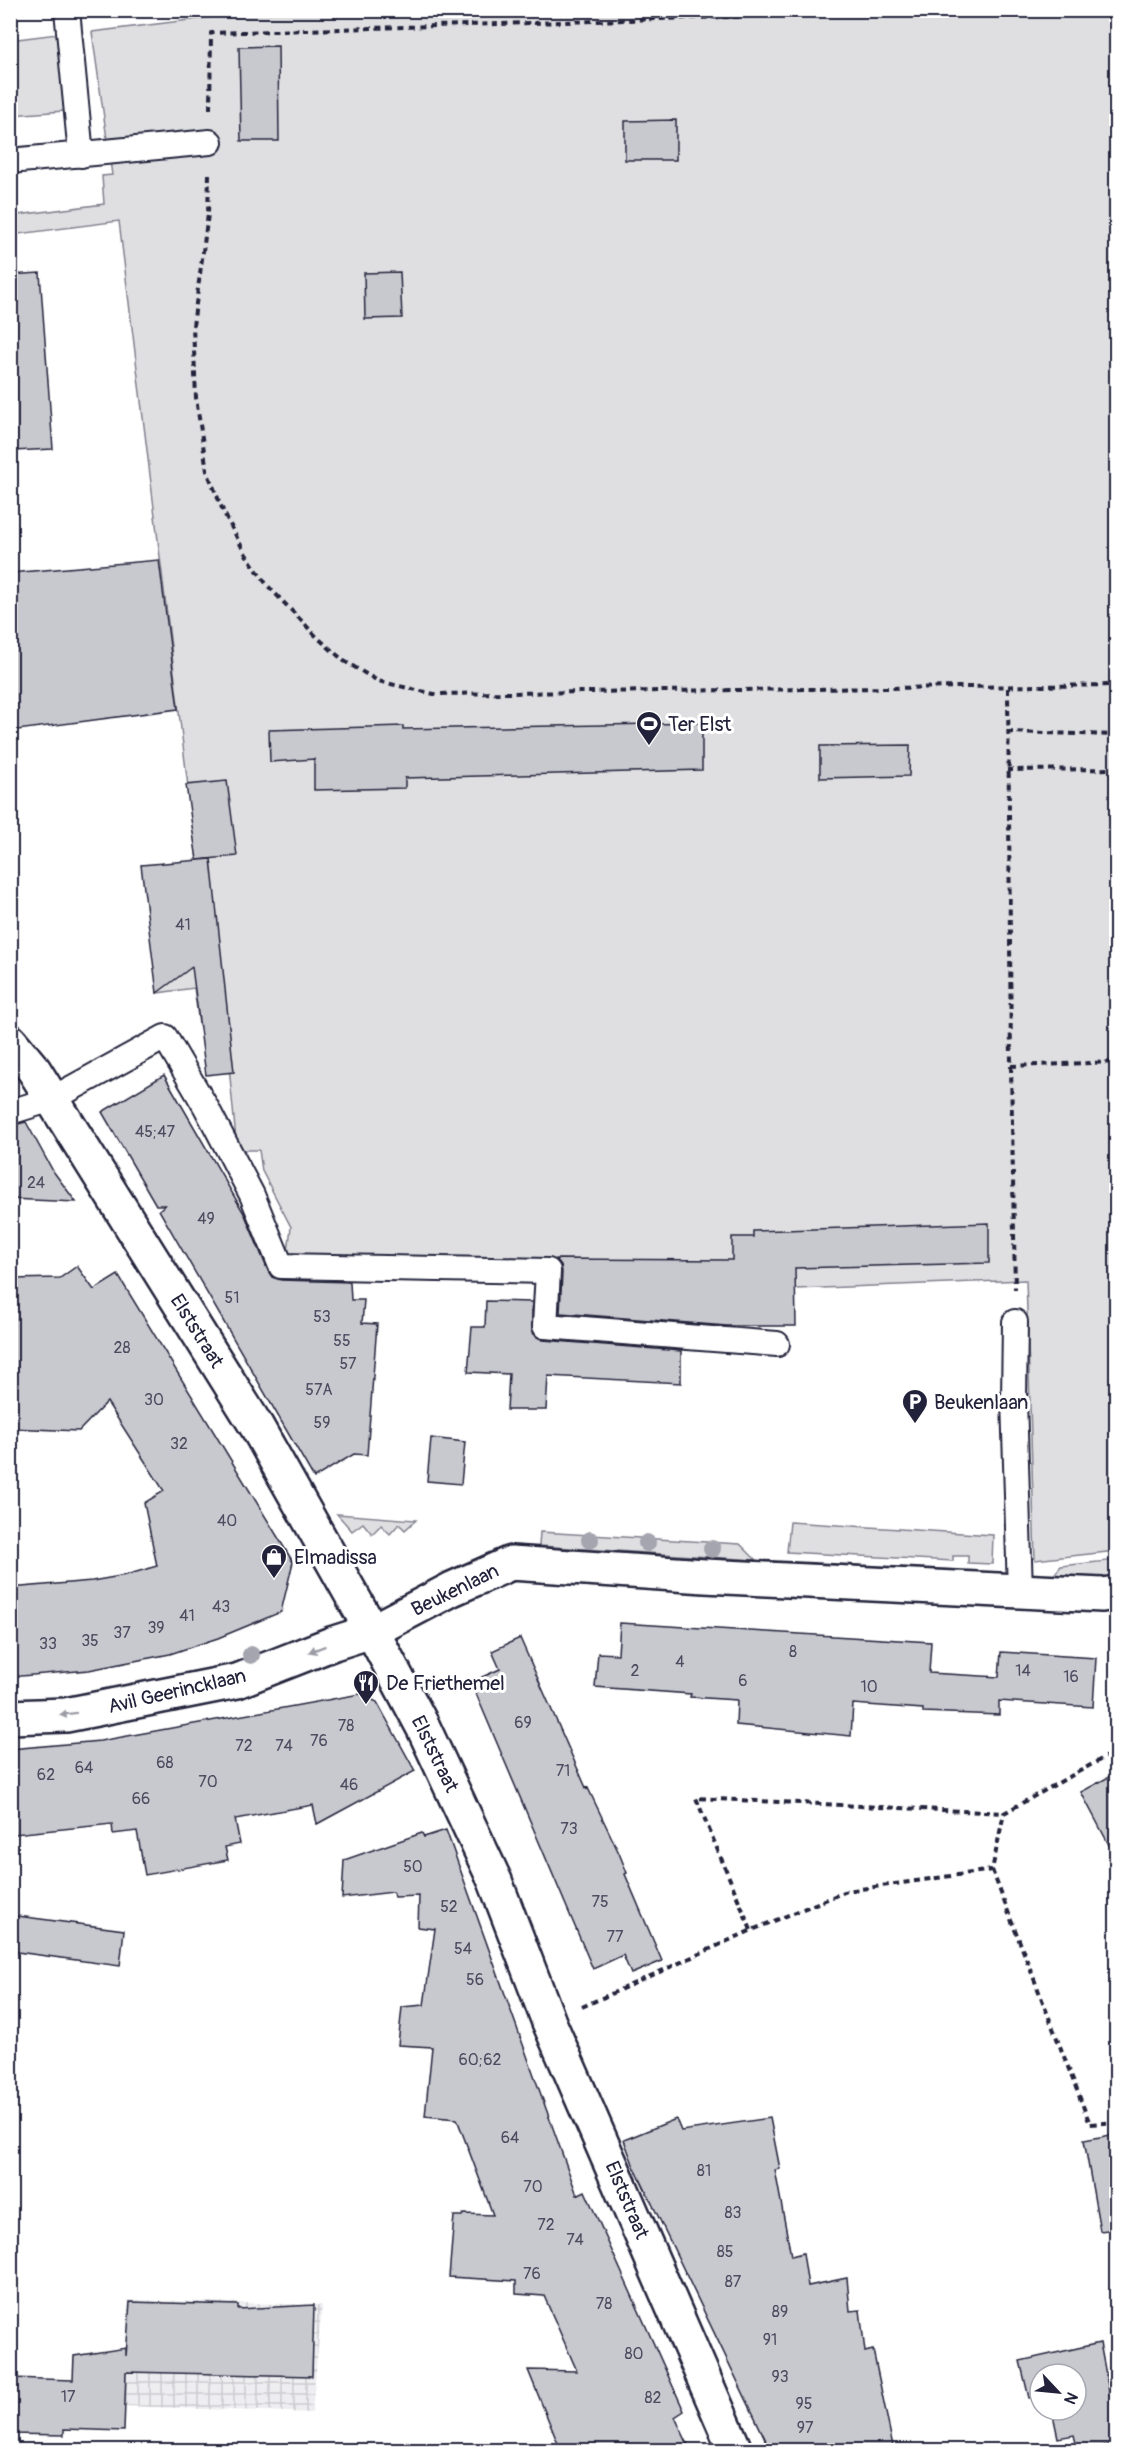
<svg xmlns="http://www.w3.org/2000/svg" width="1127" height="2461" viewBox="0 0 1127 2461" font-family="Pangolin,sans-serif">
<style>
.industrial{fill:url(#industrial-grid)}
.green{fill:#dfdfe2;stroke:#80808e;stroke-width:1.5}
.building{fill:#c8c8cf;stroke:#22223b;stroke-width:1.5}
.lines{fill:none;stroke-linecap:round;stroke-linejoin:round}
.service-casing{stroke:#22223b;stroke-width:28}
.minor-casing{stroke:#22223b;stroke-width:38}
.path{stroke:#22223b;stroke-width:4;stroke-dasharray:6 4.5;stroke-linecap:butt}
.service{stroke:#fff;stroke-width:24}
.minor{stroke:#fff;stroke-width:33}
.tree{fill:#a5a5af}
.oneway{fill:#9c9ca7}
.labels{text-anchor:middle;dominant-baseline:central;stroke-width:6;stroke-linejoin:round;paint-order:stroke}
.number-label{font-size:16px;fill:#4c4c60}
.poi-label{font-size:20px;fill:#22223b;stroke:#fff;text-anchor:start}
.street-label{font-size:20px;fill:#22223b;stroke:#fff}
</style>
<defs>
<pattern id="industrial-grid" width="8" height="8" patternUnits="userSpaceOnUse" patternTransform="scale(1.5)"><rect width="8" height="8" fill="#eeeef1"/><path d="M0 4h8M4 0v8" fill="none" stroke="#ccccd0"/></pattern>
</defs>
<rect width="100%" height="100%" fill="#fff"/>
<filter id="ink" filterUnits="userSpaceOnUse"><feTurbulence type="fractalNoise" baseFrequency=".0167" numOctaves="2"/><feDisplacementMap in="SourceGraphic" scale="12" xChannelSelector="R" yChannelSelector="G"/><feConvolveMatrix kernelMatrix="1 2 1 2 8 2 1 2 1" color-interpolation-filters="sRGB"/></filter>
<g filter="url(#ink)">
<polygon class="industrial" points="128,2300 322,2305 312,2413 125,2406"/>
<g class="green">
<polygon points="271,10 1116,11 1116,1551 1035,1560 1026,1280 796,1289 701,1288 699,1260 287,1260 291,1227 262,1171 259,1150 237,1150 225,1025 221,1022 199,1025 194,988 157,993 197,860 119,221 11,235 10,216 104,204 102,176 112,175 92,32"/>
<polygon points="57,34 64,111 11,115 10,40"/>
<polygon points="337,1514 416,1520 405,1530 399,1524 390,1534 381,1525 372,1534 363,1523 352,1531"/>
<polygon points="790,1522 993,1535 992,1564 968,1563 968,1556 953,1556 953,1561 787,1552"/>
<polygon points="540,1532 740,1544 756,1560 539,1546"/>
<polygon points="1116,1560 1116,1577 1091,1580 1052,1577 1061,1566"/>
</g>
<g class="building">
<polygon points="278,46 279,141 241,141 239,47"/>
<polygon points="676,120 676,160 625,160 625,121"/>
<polygon points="400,272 402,318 365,319 364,273"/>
<polygon points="40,273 53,449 13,451 10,410 10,275"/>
<polygon points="159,560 178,709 10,731 10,573"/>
<polygon points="702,723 702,770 405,778 405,788 314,790 314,759 270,762 269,730 403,726 403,729"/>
<polygon points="910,745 909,776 820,778 820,746"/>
<polygon points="227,781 237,856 197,860 186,785"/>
<polygon points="211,859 234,1072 206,1075 192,967 157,993 141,865"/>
<polygon points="164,1075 245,1215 268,1271 272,1277 281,1280 350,1282 351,1300 364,1300 362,1323 377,1324 367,1455 354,1454 314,1478 159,1210 165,1205 156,1205 102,1112"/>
<polygon points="26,1122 53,1171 76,1202 10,1199 10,1126"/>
<polygon points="989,1223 989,1263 795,1268 796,1326 727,1326 560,1313 562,1272 561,1265 556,1259 732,1260 732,1237 753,1237 753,1231"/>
<polygon points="77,1266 94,1290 118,1275 293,1562 281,1612 218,1638 170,1654 89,1670 10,1677 10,1588 92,1581 126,1575 157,1566 144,1503 164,1491 107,1402 79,1431 10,1428 10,1279 60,1278"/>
<polygon points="486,1301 532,1302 532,1332 537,1337 543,1340 681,1351 681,1383 548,1376 546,1410 507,1410 509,1374 468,1372 472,1327 485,1327"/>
<polygon points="431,1438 465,1442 461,1484 427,1481"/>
<polygon points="620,1623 931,1642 929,1673 999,1677 1001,1652 1096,1658 1093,1707 999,1701 999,1715 923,1712 923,1709 853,1704 851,1736 736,1725 737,1700 690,1697 691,1694 595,1687 598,1653 618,1654"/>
<polygon points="520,1638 587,1790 587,1786 619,1853 627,1873 625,1874 662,1961 631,1974 623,1955 593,1969 471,1682 500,1669 492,1651"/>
<polygon points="360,1694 377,1702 415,1771 317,1824 313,1805 235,1819 240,1844 225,1847 228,1860 145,1875 137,1831 113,1834 112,1824 14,1834 14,1819 10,1818 10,1749 100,1741"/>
<polygon points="1116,1773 1116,1858 1081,1792"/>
<polygon points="446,1830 577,2195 585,2191 684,2411 675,2417 691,2451 561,2451 528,2370 577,2371 544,2296 516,2294 516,2281 449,2277 454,2216 462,2216 463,2214 493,2215 457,2119 425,2116 432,2047 398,2045 402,2007 424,2005 435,1929 418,1927 419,1896 395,1897 393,1892 342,1898 344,1860 422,1833 424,1837"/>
<polygon points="10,1915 124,1930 120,1966 10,1951"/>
<polygon points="770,2118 780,2169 775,2170 791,2256 803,2253 808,2286 847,2278 850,2311 860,2310 865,2352 873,2350 894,2451 771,2451 633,2164 624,2140 676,2119 681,2131"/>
<polygon points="1116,2134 1116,2229 1100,2231 1084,2140"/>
<polygon points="130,2302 238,2305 238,2309 314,2305 312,2376 126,2372 124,2431 64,2429 64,2435 10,2434 10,2378 73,2380 74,2356 126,2348 126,2356"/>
<polygon points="1100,2343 1116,2428 1116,2444 1078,2451 1074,2435 1058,2438 1052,2410 1076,2410 1076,2374 1040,2374 1040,2396 1029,2398 1020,2361"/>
</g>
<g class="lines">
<defs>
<g id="service">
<polyline points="67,10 81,155"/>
<polyline points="10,161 210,142"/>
<polyline points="10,1112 52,1099 165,1037 206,1107 252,1195 281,1266 548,1271 545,1326 777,1344"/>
<polyline points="1015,1322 1014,1400 1020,1591"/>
</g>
<g id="minor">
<polyline points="10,1041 34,1070 257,1427 372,1631 423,1727 495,1881 549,2022 735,2450"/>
<polyline points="10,1717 66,1715 237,1681 334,1643 372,1631 452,1589 511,1563 705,1576 1102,1595 1116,1593"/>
</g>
</defs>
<use href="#service" class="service-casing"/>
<use href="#minor" class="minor-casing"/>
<g class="path">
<polyline points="747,15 764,10"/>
<polyline points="210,109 211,33 946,10"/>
<polyline points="209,174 208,214 193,326 196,398 207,471 224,513 245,553 267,585 317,637 344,661 378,681 434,694 1116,685"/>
<polyline points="1008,688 1011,1066 1015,1290"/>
<polyline points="1007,732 1116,735"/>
<polyline points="1007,770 1116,769"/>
<polyline points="1011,1066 1116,1062"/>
<polyline points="992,1870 1090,2124 1116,2122"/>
<polyline points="751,1930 696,1798 1004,1813"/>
<polyline points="582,2007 752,1930 847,1891 992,1870 1004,1813 1116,1751"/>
</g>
<use href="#service" class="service"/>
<use href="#minor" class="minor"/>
</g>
<g class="tree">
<circle cx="590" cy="1540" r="9"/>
<circle cx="647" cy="1543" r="9"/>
<circle cx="712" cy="1549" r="9"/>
<circle cx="251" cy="1655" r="9"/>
</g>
<defs><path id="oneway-solid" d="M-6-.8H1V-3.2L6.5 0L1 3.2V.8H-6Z" transform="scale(1.5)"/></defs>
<g class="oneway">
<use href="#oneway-solid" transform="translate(317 1649) rotate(159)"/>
<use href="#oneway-solid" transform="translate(68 1714) rotate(173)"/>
</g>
</g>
<defs>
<symbol id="stadium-pin" viewBox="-11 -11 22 30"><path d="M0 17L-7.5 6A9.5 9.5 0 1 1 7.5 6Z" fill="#22223b" stroke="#fff"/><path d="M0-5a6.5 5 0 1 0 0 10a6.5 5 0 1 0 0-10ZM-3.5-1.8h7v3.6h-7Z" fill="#fff"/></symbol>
<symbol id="parking-pin" viewBox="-11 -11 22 30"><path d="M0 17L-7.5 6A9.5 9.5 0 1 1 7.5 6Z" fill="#22223b" stroke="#fff"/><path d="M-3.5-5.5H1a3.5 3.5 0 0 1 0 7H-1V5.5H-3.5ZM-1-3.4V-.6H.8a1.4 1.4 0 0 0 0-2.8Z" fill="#fff"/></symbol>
<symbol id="shop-pin" viewBox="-11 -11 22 30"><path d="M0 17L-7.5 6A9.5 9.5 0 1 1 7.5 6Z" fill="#22223b" stroke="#fff"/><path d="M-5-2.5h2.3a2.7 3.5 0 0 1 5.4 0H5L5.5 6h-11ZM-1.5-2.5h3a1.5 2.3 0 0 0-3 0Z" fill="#fff"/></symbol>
<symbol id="restaurant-pin" viewBox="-11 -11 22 30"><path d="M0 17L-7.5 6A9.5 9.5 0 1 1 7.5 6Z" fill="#22223b" stroke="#fff"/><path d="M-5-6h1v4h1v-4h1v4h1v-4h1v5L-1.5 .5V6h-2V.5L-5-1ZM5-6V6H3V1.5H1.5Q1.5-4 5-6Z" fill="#fff"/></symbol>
</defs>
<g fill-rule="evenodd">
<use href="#stadium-pin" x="634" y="709" width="30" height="40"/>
<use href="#parking-pin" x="900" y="1387" width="30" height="40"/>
<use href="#shop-pin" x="259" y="1542" width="30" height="40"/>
<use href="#restaurant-pin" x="351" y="1668" width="30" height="40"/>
</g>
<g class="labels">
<g class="number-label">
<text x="183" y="925">41</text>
<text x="155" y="1132">45;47</text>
<text x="36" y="1183">24</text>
<text x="206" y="1219">49</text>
<text x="232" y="1298">51</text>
<text x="322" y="1317">53</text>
<text x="342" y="1341">55</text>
<text x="122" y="1348">28</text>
<text x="348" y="1364">57</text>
<text x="319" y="1390">57A</text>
<text x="154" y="1400">30</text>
<text x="322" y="1423">59</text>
<text x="179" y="1444">32</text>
<text x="227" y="1521">40</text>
<text x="221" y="1607">43</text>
<text x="187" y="1616">41</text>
<text x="156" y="1628">39</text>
<text x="122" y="1633">37</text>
<text x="90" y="1641">35</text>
<text x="48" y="1644">33</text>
<text x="793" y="1652">8</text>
<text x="680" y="1662">4</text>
<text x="635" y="1671">2</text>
<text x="1023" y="1671">14</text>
<text x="1071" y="1677">16</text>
<text x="743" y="1681">6</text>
<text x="869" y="1687">10</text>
<text x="523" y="1723">69</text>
<text x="346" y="1726">78</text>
<text x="319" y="1741">76</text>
<text x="244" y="1746">72</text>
<text x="284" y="1746">74</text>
<text x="165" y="1763">68</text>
<text x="84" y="1768">64</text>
<text x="563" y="1771">71</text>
<text x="46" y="1775">62</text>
<text x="208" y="1782">70</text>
<text x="349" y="1785">46</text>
<text x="141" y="1799">66</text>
<text x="569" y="1829">73</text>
<text x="413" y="1867">50</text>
<text x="600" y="1902">75</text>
<text x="449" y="1907">52</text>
<text x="615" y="1937">77</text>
<text x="463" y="1949">54</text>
<text x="475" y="1980">56</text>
<text x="480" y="2060">60;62</text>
<text x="510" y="2138">64</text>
<text x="704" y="2171">81</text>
<text x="533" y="2187">70</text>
<text x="733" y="2213">83</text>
<text x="546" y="2225">72</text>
<text x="575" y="2240">74</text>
<text x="725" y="2252">85</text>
<text x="532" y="2274">76</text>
<text x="733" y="2282">87</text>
<text x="604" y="2304">78</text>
<text x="780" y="2312">89</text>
<text x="770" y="2340">91</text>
<text x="634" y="2354">80</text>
<text x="780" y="2377">93</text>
<text x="68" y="2397">17</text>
<text x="653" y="2398">82</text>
<text x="804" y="2404">95</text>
<text x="805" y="2428">97</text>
</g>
<g class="poi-label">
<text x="668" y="724">Ter Elst</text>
<text x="934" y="1402">Beukenlaan</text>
<text x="294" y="1557">Elmadissa</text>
<text x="386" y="1683">De Friethemel</text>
</g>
<g class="street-label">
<text transform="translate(197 1331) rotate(58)">Elststraat</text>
<text transform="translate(455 1590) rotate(-26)">Beukenlaan</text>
<text transform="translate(177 1691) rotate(-13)">Avil Geerincklaan</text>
<text transform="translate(435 1754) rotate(64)">Elststraat</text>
<text transform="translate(627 2200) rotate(67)">Elststraat</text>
</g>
</g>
<rect width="1127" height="2461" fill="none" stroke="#fff" stroke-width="36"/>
<rect x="18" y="18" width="1091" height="2425" fill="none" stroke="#22223b" stroke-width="2" filter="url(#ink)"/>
<g transform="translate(1058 2392) rotate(116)"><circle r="28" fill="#ffffff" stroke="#a7a7b1" stroke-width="1.5"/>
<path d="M0-4.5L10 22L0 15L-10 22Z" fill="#22223b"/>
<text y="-9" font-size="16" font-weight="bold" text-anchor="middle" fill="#22223b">N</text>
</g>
</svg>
